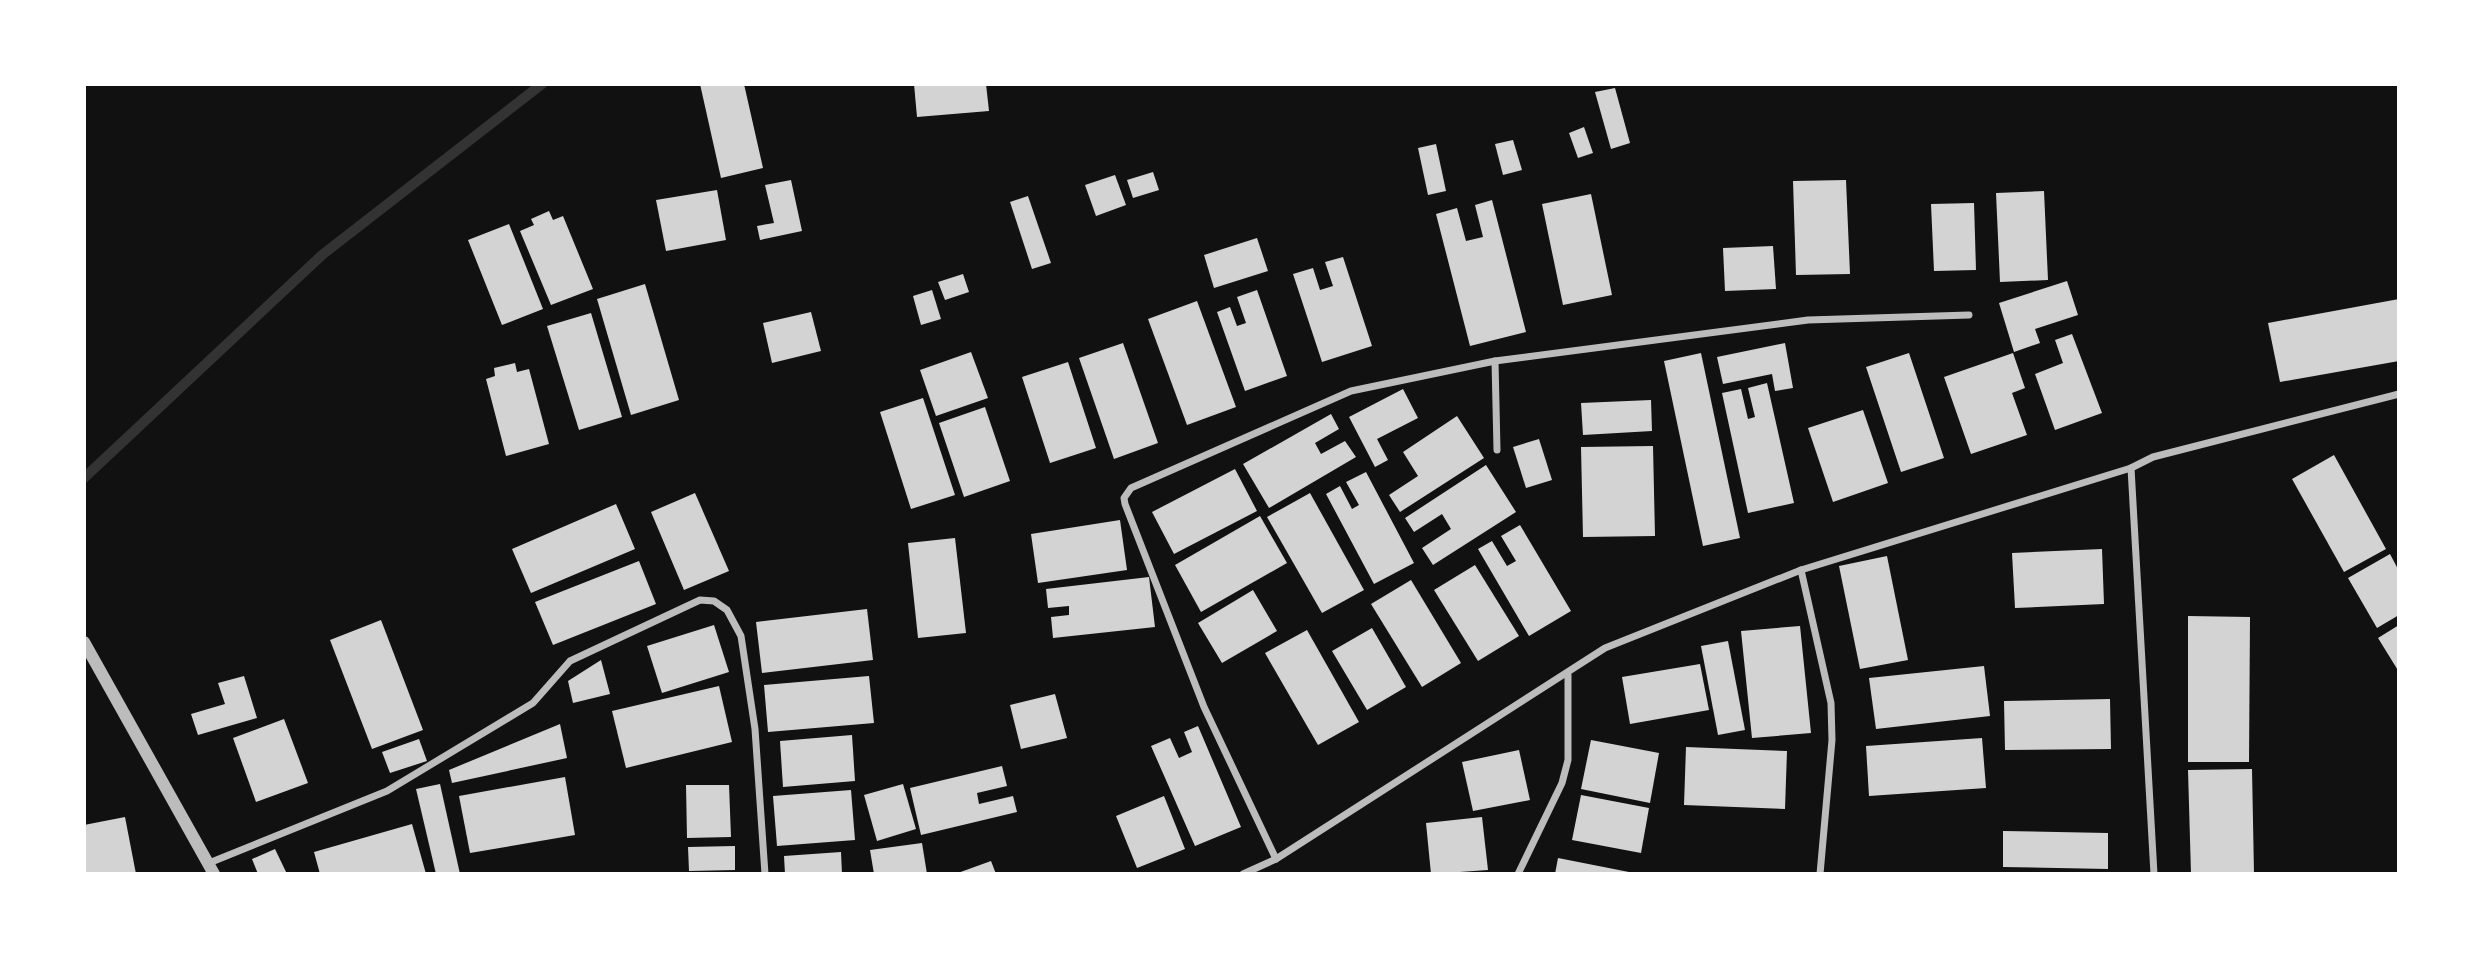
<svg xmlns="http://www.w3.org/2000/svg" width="2483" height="958" viewBox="0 0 2483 958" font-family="'Asap Condensed',sans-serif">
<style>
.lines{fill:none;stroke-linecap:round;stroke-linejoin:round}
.stream{stroke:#333;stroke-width:10}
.building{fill:#d3d3d3}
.minor{stroke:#bcbcbc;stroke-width:7}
.tertiary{stroke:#bcbcbc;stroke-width:12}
</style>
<rect width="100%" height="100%" fill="#111"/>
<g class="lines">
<polyline class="stream" points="84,478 322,255 542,84"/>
</g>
<g class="building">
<polygon points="700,84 744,84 763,168 721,178"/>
<polygon points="914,84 986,84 989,111 917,117"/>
<polygon points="1615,88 1630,143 1611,149 1595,92"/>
<polygon points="1584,127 1593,153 1578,158 1569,133"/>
<polygon points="1513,140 1522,170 1503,175 1495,144"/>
<polygon points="1436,144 1446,191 1428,195 1418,148"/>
<polygon points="1153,172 1159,190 1133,198 1127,180"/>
<polygon points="1115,175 1126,205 1096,216 1085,185"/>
<polygon points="791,180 802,231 760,240 757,226 774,223 765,185"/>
<polygon points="1846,180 1850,274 1796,275 1793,181"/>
<polygon points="717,190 726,240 666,251 656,200"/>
<polygon points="2044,191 2048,280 2000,282 1996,193"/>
<polygon points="1591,194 1612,295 1563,305 1542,204"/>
<polygon points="1028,196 1051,263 1032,269 1010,202"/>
<polygon points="1492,200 1526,332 1470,346 1436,214 1457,208 1466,241 1483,237 1475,205"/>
<polygon points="1974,203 1976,270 1934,271 1931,204"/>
<polygon points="549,211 553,220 563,216 593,289 551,305 520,231 534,225 531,219"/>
<polygon points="509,224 543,309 502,325 468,240"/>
<polygon points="1257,238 1268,271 1214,288 1204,255"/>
<polygon points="1773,246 1776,289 1725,291 1723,248"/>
<polygon points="1343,257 1372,346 1322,362 1293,274 1313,268 1320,290 1333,286 1325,262"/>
<polygon points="963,274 969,292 945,300 938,282"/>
<polygon points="2067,281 2078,315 2035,329 2040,343 2014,352 1999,303"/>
<polygon points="645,284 679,400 631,415 597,299"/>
<polygon points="932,290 941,319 921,325 913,296"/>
<polygon points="1257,290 1287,376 1245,391 1217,312 1230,307 1237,326 1246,323 1237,297"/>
<polygon points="2399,299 2399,361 2280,382 2268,323"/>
<polygon points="1197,301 1236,407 1187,425 1148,319"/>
<polygon points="811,312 821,351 772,363 763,323"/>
<polygon points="591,313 622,417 579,430 547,326"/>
<polygon points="2072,334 2102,413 2055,430 2035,374 2063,363 2055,340"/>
<polygon points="1123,343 1158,443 1114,459 1079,358"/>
<polygon points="1785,343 1793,388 1775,391 1772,374 1723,384 1717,357"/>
<polygon points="971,352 988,398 936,416 920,370"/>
<polygon points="1701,353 1740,538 1703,546 1664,361"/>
<polygon points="1909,353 1944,458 1901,472 1866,367"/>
<polygon points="2013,353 2025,388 2012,393 2027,435 1971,454 1944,377"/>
<polygon points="1068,362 1096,448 1050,463 1022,377"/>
<polygon points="515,363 517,372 529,369 549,444 506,456 486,379 495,376 494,368"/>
<polygon points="1767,383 1794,503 1748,513 1722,393 1741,389 1748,419 1755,417 1748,388"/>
<polygon points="1403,389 1418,418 1377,439 1388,460 1375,467 1349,417"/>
<polygon points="923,398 955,495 911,509 880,412"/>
<polygon points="1651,400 1652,431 1583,435 1581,403"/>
<polygon points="985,407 1010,481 964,497 939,423"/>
<polygon points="1863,410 1888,483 1833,502 1808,428"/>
<polygon points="1331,414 1339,429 1315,443 1321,454 1345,441 1356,457 1269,508 1243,464"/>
<polygon points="1457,416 1484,458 1400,512 1389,495 1418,476 1403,452"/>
<polygon points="1539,439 1552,480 1526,488 1513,447"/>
<polygon points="1653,446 1655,536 1583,537 1581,447"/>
<polygon points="2334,455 2386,549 2344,572 2292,479"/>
<polygon points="1486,465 1516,512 1433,565 1422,548 1451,529 1442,514 1414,532 1405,518"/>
<polygon points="1235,469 1257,511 1174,554 1152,512"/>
<polygon points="1366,472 1414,563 1374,584 1326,494 1340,486 1352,509 1359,505 1346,482"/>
<polygon points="695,493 729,571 684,590 651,512"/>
<polygon points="1310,493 1364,590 1322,613 1267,517"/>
<polygon points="616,504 635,549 531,593 512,549"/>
<polygon points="1260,516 1287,563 1201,612 1175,565"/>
<polygon points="1120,520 1127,570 1038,583 1031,534"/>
<polygon points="1520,525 1571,611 1529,636 1478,549 1492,541 1507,566 1516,561 1501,536"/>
<polygon points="955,538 966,633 918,638 908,543"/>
<polygon points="2102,549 2104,604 2015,608 2012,553"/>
<polygon points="2390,554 2399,571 2399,615 2377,628 2348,578"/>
<polygon points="1887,556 1908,660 1860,669 1839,566"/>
<polygon points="639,561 656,604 553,645 535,602"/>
<polygon points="1475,565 1519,636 1478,661 1434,590"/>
<polygon points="1149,577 1155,627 1053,638 1051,617 1069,615 1069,606 1048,608 1046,589"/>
<polygon points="1411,580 1461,663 1422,687 1371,604"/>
<polygon points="1253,590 1277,631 1222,663 1198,623"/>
<polygon points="867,609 873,660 762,673 756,622"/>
<polygon points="2188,616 2250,617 2249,762 2188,762"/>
<polygon points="381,620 423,730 372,749 330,640"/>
<polygon points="714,625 729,672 662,693 647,646"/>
<polygon points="2399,625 2399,672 2378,638"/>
<polygon points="1800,626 1811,733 1752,738 1741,631"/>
<polygon points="1372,628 1406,687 1367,710 1332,651"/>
<polygon points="1307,630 1359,722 1318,745 1265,653"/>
<polygon points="1728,641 1745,730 1718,735 1701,646"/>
<polygon points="601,660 610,694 573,703 568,681"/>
<polygon points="1700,664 1709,710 1630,724 1622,677"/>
<polygon points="1984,666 1990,716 1876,729 1869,678"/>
<polygon points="244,676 257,718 198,735 191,714 225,704 218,683"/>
<polygon points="869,676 874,723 768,732 764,685"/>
<polygon points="719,686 732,742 626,768 612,711"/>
<polygon points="1055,694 1067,738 1021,749 1010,705"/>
<polygon points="2110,699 2111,749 2005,750 2004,701"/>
<polygon points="284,719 308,783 256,802 233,738"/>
<polygon points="560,724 567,758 452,783 449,770"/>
<polygon points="1198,726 1241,827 1195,846 1151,746 1170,738 1179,758 1192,752 1184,732"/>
<polygon points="852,735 855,781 783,787 780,741"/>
<polygon points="1982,738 1986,788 1869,796 1866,746"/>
<polygon points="419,739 427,761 390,773 382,752"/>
<polygon points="1591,740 1659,753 1650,803 1581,789"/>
<polygon points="1686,747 1787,751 1785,809 1684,805"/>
<polygon points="1519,750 1530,800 1473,811 1462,762"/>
<polygon points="1002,766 1007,786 977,793 979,804 1013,796 1017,812 921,835 910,788"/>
<polygon points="2252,769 2254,874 2191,874 2188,770"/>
<polygon points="565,777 575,835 470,853 459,796"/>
<polygon points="440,784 460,874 436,874 416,789"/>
<polygon points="903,784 916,829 877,841 864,795"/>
<polygon points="686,785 729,785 731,837 687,838"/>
<polygon points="851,790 855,840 777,846 773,796"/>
<polygon points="1581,795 1649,808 1641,853 1572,840"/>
<polygon points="1164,796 1185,849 1137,868 1116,816"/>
<polygon points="125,817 136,874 84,874 84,825"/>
<polygon points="1482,817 1488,870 1431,874 1426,823"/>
<polygon points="412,824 426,874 320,874 314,852"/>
<polygon points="2003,831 2108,833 2108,869 2003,867"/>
<polygon points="922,843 927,874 874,874 870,850"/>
<polygon points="735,846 735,870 689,871 688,847"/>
<polygon points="275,849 287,874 258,874 252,859"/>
<polygon points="841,852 842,874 785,874 784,856"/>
<polygon points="1558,858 1634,873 1634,874 1555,874"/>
<polygon points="991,861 996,874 955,874"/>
</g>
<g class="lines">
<g class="minor">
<polyline points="1495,361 1497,450"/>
<polyline points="2131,468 2154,874"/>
<polyline points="1801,570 1831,703 1832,740 1820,874"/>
<polyline points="1276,859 1204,707 1125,504 1124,498 1131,488 1351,391 1495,361 1808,320 1969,315"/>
<polyline points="209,863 387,791 533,703 570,661 700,600 714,601 727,610 741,636 755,729 765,874"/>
<polyline points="1243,874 1276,859 1605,648 1801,570 2131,468 2153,457 2399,394"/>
<polyline points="1518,874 1562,783 1568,760 1568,675"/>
</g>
<polyline class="tertiary" points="84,642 214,874"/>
</g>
<rect width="2483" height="958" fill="none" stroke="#ffffff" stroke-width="172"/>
</svg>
